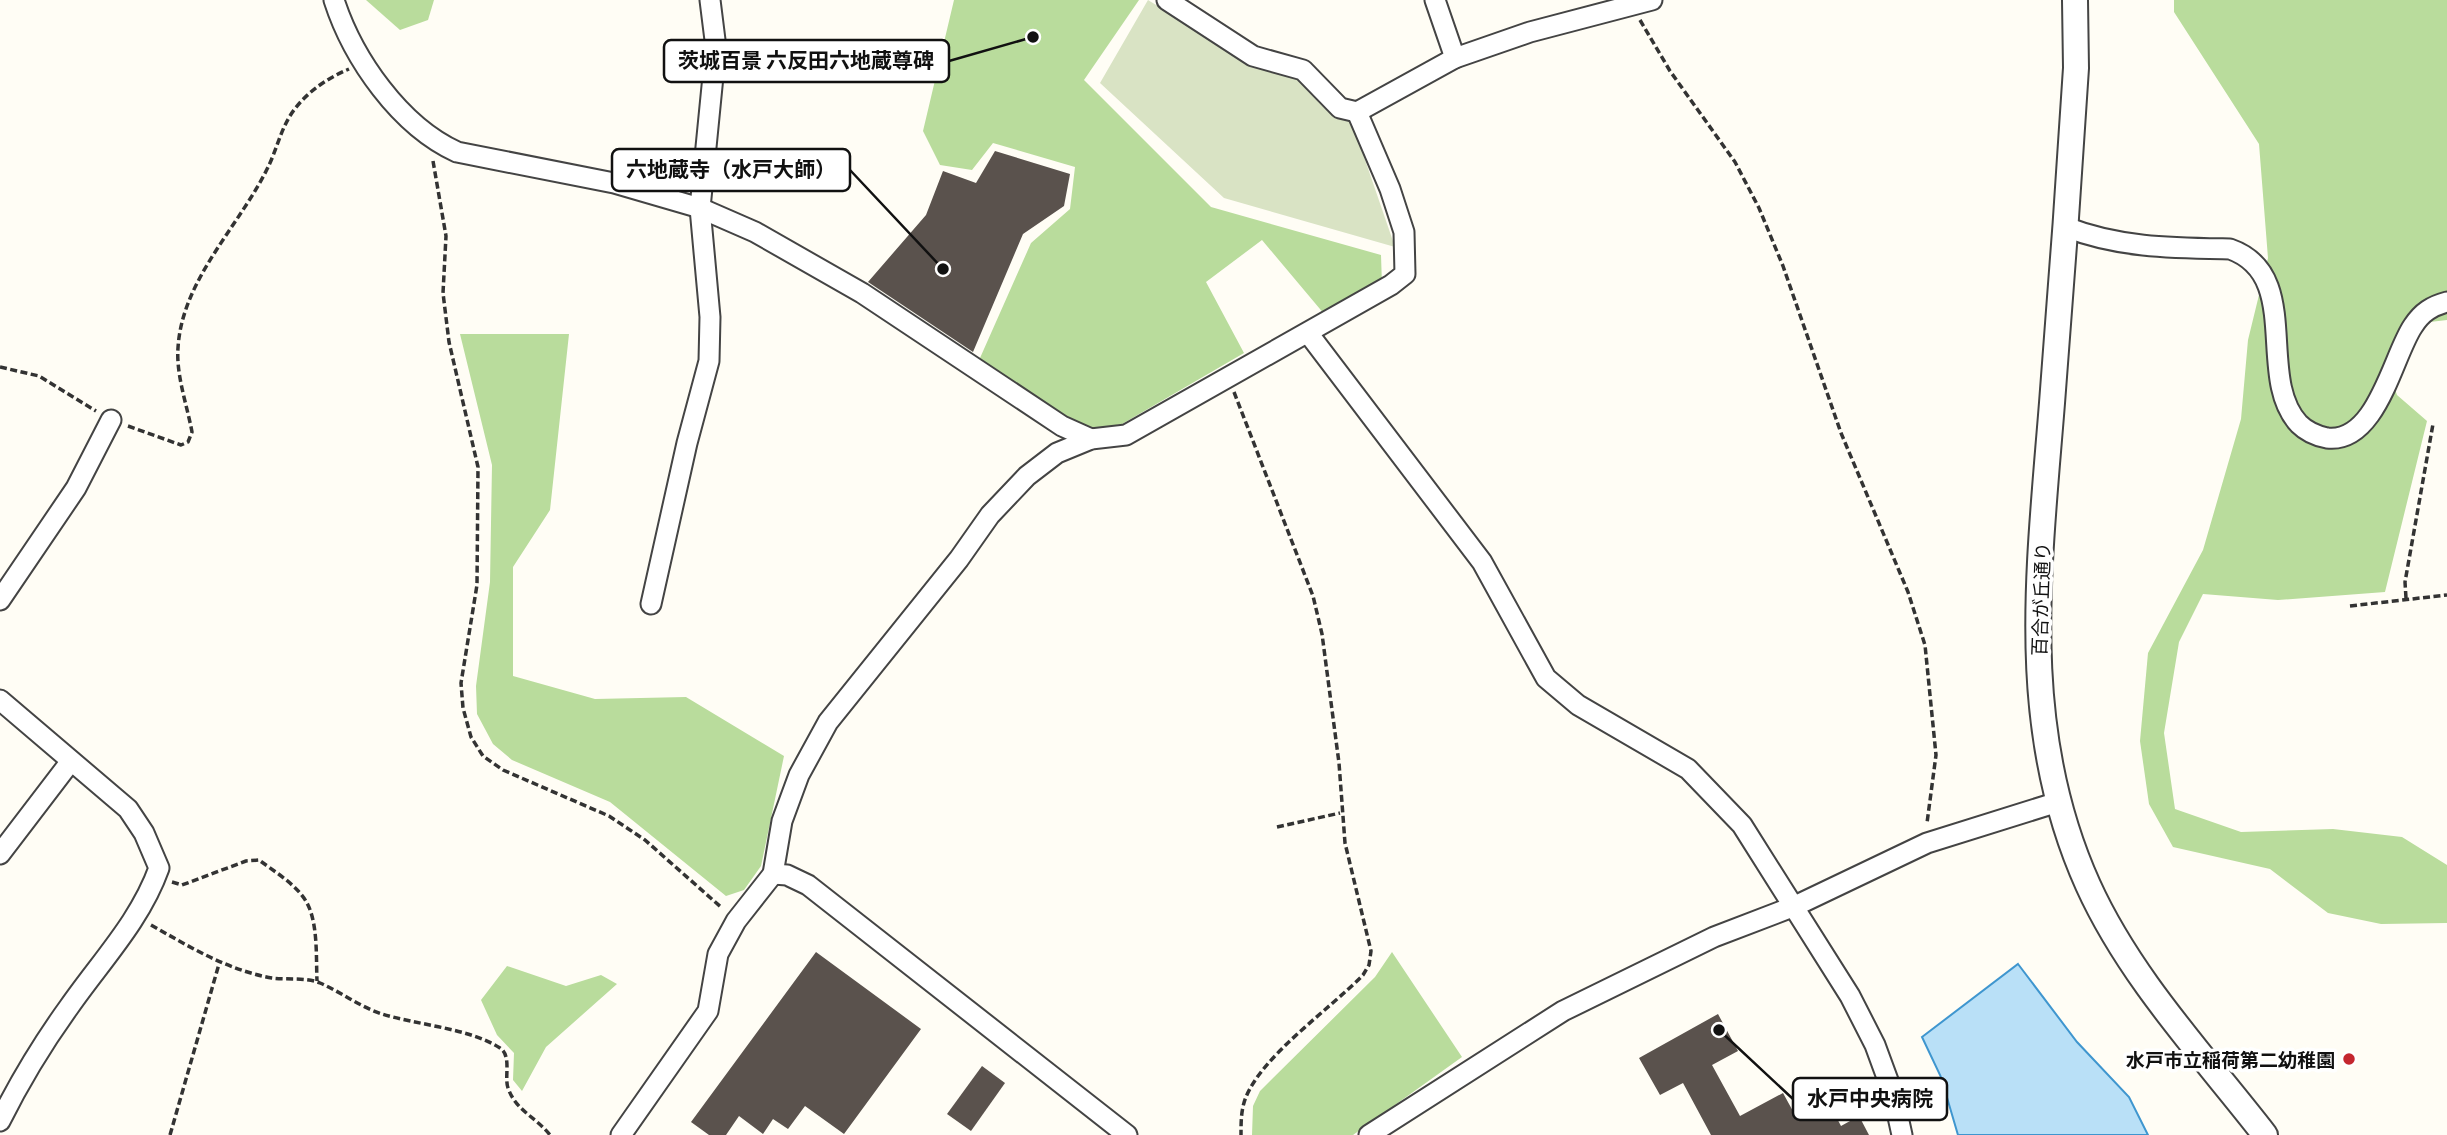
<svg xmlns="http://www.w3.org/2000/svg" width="2447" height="1135" viewBox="0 0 2447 1135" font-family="Literata,'Noto Sans JP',serif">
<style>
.forest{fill:#b9dc9c}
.cemetery{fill:#d9e3c4}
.water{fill:#b9e0f7;stroke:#3f96cf;stroke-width:2}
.building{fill:#5a524d}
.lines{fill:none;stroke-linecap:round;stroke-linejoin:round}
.minor-casing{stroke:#444;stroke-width:23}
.tertiary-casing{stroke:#444;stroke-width:28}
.path{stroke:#333;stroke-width:3.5;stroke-dasharray:7 3.5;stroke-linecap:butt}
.minor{stroke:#fff;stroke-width:19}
.tertiary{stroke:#fff;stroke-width:24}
.poi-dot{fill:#c4262e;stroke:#fff;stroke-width:2.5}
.labels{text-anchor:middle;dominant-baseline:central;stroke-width:7;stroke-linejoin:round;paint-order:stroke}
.street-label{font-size:19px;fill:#111;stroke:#fff}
.poi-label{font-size:19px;font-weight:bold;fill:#111;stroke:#fff;text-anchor:end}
.leader{fill:none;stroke:#111;stroke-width:2.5}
.callout-dot{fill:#111;stroke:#fff;stroke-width:2.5}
.callout{fill:#fff;stroke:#111;stroke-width:2.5}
.callout-label{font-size:21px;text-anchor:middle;font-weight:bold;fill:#111}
</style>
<rect width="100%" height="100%" fill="#fffdf5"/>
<g class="forest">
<polygon points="366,0 434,0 428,20 400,30"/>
<polygon points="954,0 1139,0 1084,80 1211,207 1381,255 1382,285 1325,315 1262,240 1206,282 1244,353 1122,424 1077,432 980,358 1031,243 1070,209 1075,167 993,143 972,170 940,165 923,131"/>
<polygon points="2174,0 2447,0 2447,320 2404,325 2385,361 2397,395 2427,421 2385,592 2278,600 2203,594 2179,642 2164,733 2175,809 2241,832 2333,829 2402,837 2447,865 2447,923 2381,924 2328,913 2270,869 2173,847 2149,804 2140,741 2148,653 2203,550 2241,419 2248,340 2268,258 2259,144 2174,12"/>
<polygon points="460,334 569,334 550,510 513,567 513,676 595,699 686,697 784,756 761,866 744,890 726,896 610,802 512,760 493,744 477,714 476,686 490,582 492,465"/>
<polygon points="1392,952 1462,1057 1353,1135 1252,1135 1253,1106 1260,1091 1375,977"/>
<polygon points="507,966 566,986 601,975 617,984 546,1047 522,1091 513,1080 514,1053 497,1035 481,1000"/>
</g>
<polygon class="cemetery" points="1148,0 1252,64 1295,75 1351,119 1395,247 1224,198 1100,83"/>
<polygon class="water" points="2018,964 2077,1042 2129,1097 2148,1135 1958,1135 1941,1077 1922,1037"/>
<g class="building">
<polygon points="995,151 1070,174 1064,206 1023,234 973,352 868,282 926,215 943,171 976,183"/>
<polygon points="816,952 921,1029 844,1134 805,1106 788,1129 773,1119 763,1134 739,1116 726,1135 709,1135 691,1122"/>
<polygon points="1718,1014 1738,1051 1712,1065 1740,1116 1783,1093 1794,1113 1807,1106 1813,1116 1831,1107 1841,1126 1859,1116 1869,1135 1711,1135 1683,1083 1660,1095 1639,1058"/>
<polygon points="982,1066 1005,1083 971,1131 947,1114"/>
</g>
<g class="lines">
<defs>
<g id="minor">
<path d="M334,0C353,59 400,126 457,152L614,183L700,208L755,232L862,293L1062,426L1091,439"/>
<polyline points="1167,0 1253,56 1303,70 1340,108 1357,112 1455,58 1530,32 1652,0"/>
<polyline points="1435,0 1455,58"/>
<path d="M2066,227C2119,248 2174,248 2230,249C2304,275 2255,377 2299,424C2306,431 2317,436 2327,438C2377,444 2393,355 2413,326C2422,312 2432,306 2447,302"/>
<polyline points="1308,333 1482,562 1546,678 1578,705 1688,769 1742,825 1850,996 1875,1045 1893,1094 1902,1135"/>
<polyline points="0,600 76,488 111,420"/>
<polyline points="651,604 687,443 709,361 710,317 700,208 714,66 715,40 710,0"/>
<path d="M0,700L128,809L144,833L159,868C140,921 101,961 69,1007C43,1043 20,1081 0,1121"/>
<polyline points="0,854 71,761"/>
<polyline points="773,874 787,875 808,885 1127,1135"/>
<polyline points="621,1135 708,1011 718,954 736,921 773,874 782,821 799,775 828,722 959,559 990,515 1027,476 1057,453 1091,439 1126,435 1391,285 1405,274 1404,232 1390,189 1357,112"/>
<polyline points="1369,1135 1563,1011 1714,937 1795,906 1927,843 2058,802"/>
</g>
<path id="tertiary" d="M2075,0L2076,68C2069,180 2061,291 2052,403C2039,568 2017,728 2088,885C2130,978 2203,1055 2265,1135"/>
</defs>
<use href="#minor" class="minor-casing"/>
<use href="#tertiary" class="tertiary-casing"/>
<g class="path">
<polyline points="1640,20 1670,71 1735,162 1759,208 1783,266 1841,433 1908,592 1925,645 1936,755 1927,823"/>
<polyline points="433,161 446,236 443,293 449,342 478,467 477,585 461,683 463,708 471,737 483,756 503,770 609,816 645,840 722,908"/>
<polyline points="0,367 39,376 96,411"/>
<path d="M1234,392L1313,596L1322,634L1339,763L1345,843L1371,951L1369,965L1363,975C1330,1009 1263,1055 1246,1097C1241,1109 1241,1122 1241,1135"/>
<path d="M128,426L181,445L188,442L192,432C187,405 176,375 178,348C182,278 242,224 270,163C278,145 282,126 294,110C308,91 328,78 349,69"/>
<polyline points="2406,598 2405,582 2433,424"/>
<polyline points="2350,606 2447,595"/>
<polyline points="1277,827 1340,813"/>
<path d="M172,882L182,885L246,861L259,860C275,872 299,886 308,905C318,926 316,958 317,981"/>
<path d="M151,925C190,947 227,970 272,978C287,980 306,977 320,983C341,992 360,1007 382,1014C417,1025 469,1028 500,1048C512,1056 504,1077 508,1088C516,1111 536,1117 550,1135"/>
<polyline points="170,1135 219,964"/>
</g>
<use href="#minor" class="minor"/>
<use href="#tertiary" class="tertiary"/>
</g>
<circle class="poi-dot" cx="2349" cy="1059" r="7"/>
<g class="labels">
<g class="street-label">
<text transform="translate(2040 599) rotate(-88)">百合が丘通り</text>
</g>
<g class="poi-label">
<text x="2335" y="1059">水戸市立稲荷第二幼稚園</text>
</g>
</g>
<path class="leader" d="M1033 37L949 61M943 269L850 170M1719 1030L1793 1099"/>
<g class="callout-dot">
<circle cx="1033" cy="37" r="7"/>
<circle cx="943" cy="269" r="7"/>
<circle cx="1719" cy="1030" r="7"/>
</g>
<g class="callout">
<rect x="664" y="40" width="285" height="42" rx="7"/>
<rect x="612" y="149" width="238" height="42" rx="7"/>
<rect x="1793" y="1078" width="154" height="42" rx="7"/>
</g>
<g class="callout-label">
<text x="806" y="68">茨城百景 六反田六地蔵尊碑</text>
<text x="731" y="177">六地蔵寺（水戸大師）</text>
<text x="1870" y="1106">水戸中央病院</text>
</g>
</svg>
